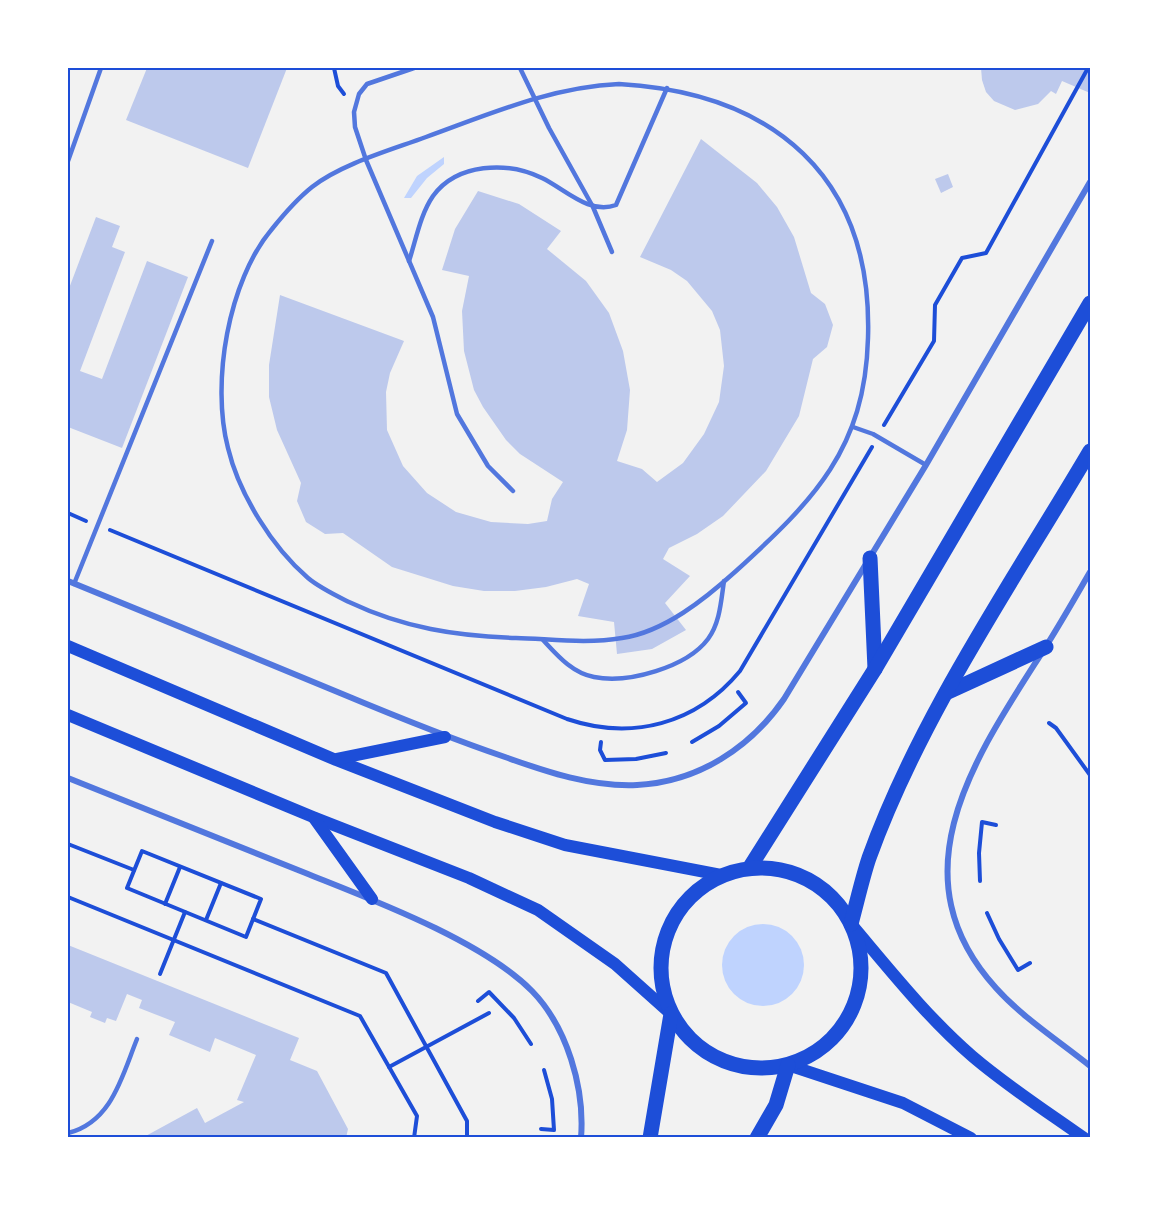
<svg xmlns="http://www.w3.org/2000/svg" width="1158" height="1205" viewBox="0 0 1158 1205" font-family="'Nunito Sans',sans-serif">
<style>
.water{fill:#bfd3fe}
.building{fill:#bdc9ec}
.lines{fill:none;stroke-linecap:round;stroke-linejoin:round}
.path{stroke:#1d4ed8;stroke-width:4}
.service{stroke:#5277de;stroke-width:4.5}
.minor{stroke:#5277de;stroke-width:6}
.secondary{stroke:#1d4ed8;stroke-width:12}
.primary{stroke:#1d4ed8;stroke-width:15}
.neatline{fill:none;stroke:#1d4ed8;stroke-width:2}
</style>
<rect width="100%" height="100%" fill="#f2f2f2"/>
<g class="water">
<polygon points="444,157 444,164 427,178 411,198 404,198 417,176"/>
<circle cx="763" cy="965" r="41"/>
</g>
<g class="building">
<polygon points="147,68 287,68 248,168 126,120"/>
<polygon points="981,68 1090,68 1090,93 1062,81 1056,94 1051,91 1038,104 1015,110 994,101 986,92 982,80"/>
<polygon points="701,139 757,183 777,207 794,237 811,293 825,304 833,325 827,347 813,359 799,416 766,471 723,516 697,534 669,548 663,559 690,576 665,603 686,630 652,649 617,654 614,622 578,616 589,584 577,579 546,587 515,591 484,591 453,586 392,567 343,533 325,534 306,522 297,501 301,483 277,430 269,397 269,365 280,295 404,341 390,373 386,392 387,430 403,466 427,493 456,512 491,522 528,524 547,521 552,499 563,482 520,454 506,440 483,407 474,390 464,351 462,311 469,276 442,270 455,229 478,191 519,204 561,231 547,249 586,281 609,313 623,351 630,390 627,430 617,461 642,469 657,482 683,463 704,434 719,402 724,366 720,330 712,311 687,281 671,270 640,257"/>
<polygon points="948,174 953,187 941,193 935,179"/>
<polygon points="96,217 120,226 112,247 125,252 80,371 102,379 147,261 188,277 122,448 68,427 68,291"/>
<polygon points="68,945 299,1038 290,1060 317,1071 348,1129 346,1138 142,1138 197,1108 205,1123 244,1102 237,1100 256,1055 215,1038 210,1052 169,1035 175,1022 139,1008 142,1000 127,994 116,1021 107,1018 105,1023 90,1017 92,1012 68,1002"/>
</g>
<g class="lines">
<g class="path">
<polyline points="334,68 338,86 344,94"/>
<polyline points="924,68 925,68"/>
<polyline points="884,425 934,341 935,305 962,258 986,253 1088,68"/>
<polyline points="68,513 86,521"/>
<path d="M110,530L567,719C632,741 696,724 740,671L872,447"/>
<polyline points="1049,723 1056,728 1090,775"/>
<polyline points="601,742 600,750 605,760 636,759 666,753"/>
<polyline points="692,742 719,726 746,703 738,692"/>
<polyline points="68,844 134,870"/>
<polygon points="142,851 261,899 246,937 127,888"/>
<polyline points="980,881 979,853 982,822 996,825"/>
<polyline points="68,897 360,1016 417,1116 414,1138"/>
<polyline points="165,904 180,867"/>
<polyline points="987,913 999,939 1018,970 1030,963"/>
<polyline points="253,919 386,973 467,1121 467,1138"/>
<polyline points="206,920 221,883"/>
<polyline points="160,974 185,912"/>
<polyline points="478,1001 489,992 514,1018 531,1044"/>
<polyline points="389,1067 489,1013"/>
<polyline points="541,1129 554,1130 552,1099 544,1070"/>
</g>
<g class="service">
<polyline points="414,68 367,84 359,94 354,112 355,127 366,160 433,317 457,414 488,466 513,491"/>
<polyline points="520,68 549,128 593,207 612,252"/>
<path d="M619,84C773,93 873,176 868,338C865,449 814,500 736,571C705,599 664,632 622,638C587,644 551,639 516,638C456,636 404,628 349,602C335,595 320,588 308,578C272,547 239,494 228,448C211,383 228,281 272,229C284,214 297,199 312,187C341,164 391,150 426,137C490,114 551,87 619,84Z"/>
<polyline points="68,161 101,68"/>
<path d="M409,261C416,240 420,215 433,196C457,163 507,161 542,178C565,189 589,215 616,205L667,88"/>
<polyline points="853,427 873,434 926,465"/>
<polyline points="74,584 212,241"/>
<path d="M543,640C557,655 572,673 594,677C628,684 687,667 708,639C720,623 721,601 724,581"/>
<path d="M68,1133C112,1122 122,1076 137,1039"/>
</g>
<g class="minor">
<path d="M1090,572C1072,603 1054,635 1034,665C970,765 897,879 996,988C1023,1018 1059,1041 1090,1066"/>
<path d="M68,581C159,618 249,655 340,693C395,716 449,738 505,757C547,772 591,787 637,785C698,782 750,748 784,699L926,465L1090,182"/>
<path d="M68,778C148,810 228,842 308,874C373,900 483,941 532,991C567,1027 585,1088 581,1138"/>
</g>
<g class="secondary">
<polyline points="68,646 336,760 495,822 565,845 721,875"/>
<polyline points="68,715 313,817 469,878 538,910 615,964 671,1014"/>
<polyline points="337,759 445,737"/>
<polyline points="314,818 372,899"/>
<path d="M851,924C890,970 927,1017 972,1056C1007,1086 1046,1111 1084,1138"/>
<polyline points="788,1065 903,1103 971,1138"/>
</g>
<g class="primary">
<polyline points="870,558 875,669"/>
<polyline points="946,693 1046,647"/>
<polyline points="750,867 875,669 1090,303"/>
<circle cx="761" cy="968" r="100"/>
<path d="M851,924C857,902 862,879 869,858C920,716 1014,580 1090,451"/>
<polyline points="650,1138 671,1014"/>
<polyline points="757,1138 776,1105 788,1065"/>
</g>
</g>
<rect width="1158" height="1205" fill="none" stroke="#ffffff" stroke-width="138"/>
<rect x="69" y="69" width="1020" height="1067" class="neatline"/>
</svg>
